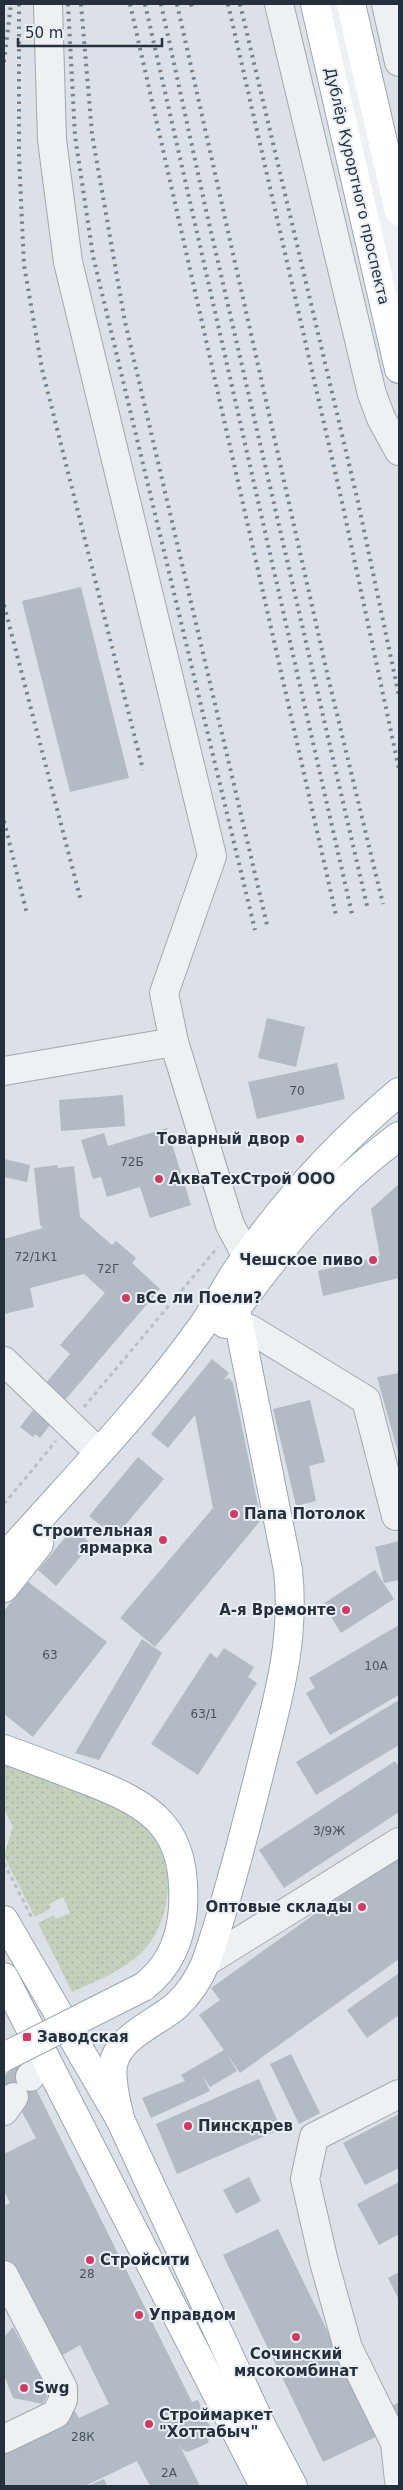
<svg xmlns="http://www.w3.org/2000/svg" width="403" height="2490" viewBox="0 0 403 2490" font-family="'DejaVu Sans',sans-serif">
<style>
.grass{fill:url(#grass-dots)}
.building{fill:#b2bac3}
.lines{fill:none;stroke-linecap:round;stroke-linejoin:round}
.minor-casing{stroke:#a1a8b0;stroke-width:30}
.major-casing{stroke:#9aa6b2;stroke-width:30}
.path{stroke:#babfc4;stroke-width:3;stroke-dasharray:4 4;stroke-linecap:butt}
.minor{stroke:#eef1f4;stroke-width:28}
.major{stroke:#fff;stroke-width:28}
.rail{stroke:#758290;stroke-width:4;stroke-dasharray:2.5 5;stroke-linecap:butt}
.major-bridge-casing{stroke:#9aa6b2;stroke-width:30;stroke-linecap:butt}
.major-bridge{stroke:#fff;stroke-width:28}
.poi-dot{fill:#d03b62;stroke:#eaeff4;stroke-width:2}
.labels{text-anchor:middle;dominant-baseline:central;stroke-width:4;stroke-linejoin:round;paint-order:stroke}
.number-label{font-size:12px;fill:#48525e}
.street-label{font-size:15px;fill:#25303c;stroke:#eaeff4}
.poi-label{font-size:15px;font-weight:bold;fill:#25303c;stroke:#eaeff4;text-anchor:start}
</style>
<defs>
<pattern id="grass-dots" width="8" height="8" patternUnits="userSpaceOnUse" patternTransform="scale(1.25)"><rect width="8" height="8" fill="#c3d0bc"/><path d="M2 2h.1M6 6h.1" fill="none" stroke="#a7b3a2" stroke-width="1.8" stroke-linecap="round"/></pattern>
</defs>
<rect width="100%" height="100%" fill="#dbe1e6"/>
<path class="grass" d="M4,1760C48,1777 97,1790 136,1817C179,1846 176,1919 141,1953C122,1971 96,1981 72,1992L38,1923L54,1915L56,1919L70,1913L63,1897L49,1904L51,1908L35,1917L4,1856L13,1826L4,1810Z"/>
<g class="building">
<polygon points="81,587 129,778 70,792 22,601"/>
<polygon points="267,1018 305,1027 296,1067 258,1058"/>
<polygon points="337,1063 345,1099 257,1119 248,1082"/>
<polygon points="123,1095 125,1126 61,1131 59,1100"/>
<polygon points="167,1128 191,1205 150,1218 140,1187 107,1197 101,1177 93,1179 81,1140 104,1133 108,1146"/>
<polygon points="4,1159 30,1165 27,1182 4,1177"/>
<polygon points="57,1165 58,1168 74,1166 80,1217 112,1245 116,1241 136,1258 132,1263 160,1289 65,1400 45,1384 70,1354 60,1345 105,1293 84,1274 30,1288 34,1307 4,1314 4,1239 43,1228 40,1225 34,1168"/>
<polygon points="399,1184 399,1278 323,1296 318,1271 380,1256 371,1209"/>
<polygon points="212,1359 229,1373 224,1380 229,1378 233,1383 261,1520 155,1647 120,1618 213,1508 195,1415 168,1448 151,1434"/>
<polygon points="399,1373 399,1456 377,1377"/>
<polygon points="310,1400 325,1462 309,1466 316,1501 296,1506 273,1409"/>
<polygon points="42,1407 56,1417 40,1438 35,1434 33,1437 20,1427 33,1410 37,1414"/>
<polygon points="138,1457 164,1479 115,1537 89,1516"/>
<polygon points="73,1528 91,1544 56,1586 38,1570"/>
<polygon points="399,1541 399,1580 384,1583 375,1547"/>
<polygon points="375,1570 394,1599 341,1633 323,1604"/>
<polygon points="27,1581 107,1642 33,1737 4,1714 4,1611"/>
<polygon points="399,1625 399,1695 330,1735 306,1693 315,1688 309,1678"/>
<polygon points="142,1639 162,1653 99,1760 75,1753"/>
<polygon points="224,1648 254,1667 248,1677 257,1683 198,1775 151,1744 210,1653 217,1658"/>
<polygon points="399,1700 399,1745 316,1795 296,1762"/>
<polygon points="395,1761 399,1767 399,1812 284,1888 259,1850"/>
<polygon points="399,1854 399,1959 240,2073 226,2053 237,2071 210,2087 202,2075 210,2091 151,2118 142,2098 185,2081 181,2075 224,2050 199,2015 220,2000 211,1988"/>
<polygon points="399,1973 399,2015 367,2038 347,2010"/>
<polygon points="291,2054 320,2113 299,2124 270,2064"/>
<polygon points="14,2064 30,2077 192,2402 198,2400 211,2429 208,2443 188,2452 183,2450 179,2444 200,2486 150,2486 137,2461 85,2486 4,2486 4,2442 73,2408 79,2418 109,2404 80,2345 56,2359 4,2259 4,2206 10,2203 4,2191 4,2154 36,2138 14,2097 4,2089 4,2077"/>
<polygon points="259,2079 281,2129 177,2174 156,2124"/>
<polygon points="399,2114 399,2168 365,2185 343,2143"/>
<polygon points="249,2177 261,2201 236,2214 223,2190"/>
<polygon points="399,2182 399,2234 379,2245 357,2204"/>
<polygon points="278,2229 370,2419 399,2402 399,2419 376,2432 378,2436 323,2462 223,2255"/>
<polygon points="399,2272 399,2300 388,2278"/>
<polygon points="13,2327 49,2393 43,2404 13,2398 4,2375 4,2337"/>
<polygon points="104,2479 107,2486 88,2486"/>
</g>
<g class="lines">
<defs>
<g id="minor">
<polyline points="48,4 52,140 68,262 212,856 164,993 174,1042 230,1225 247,1257"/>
<polyline points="279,4 372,394 381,418 399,451"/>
<polyline points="335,4 399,286"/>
<polyline points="386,4 399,62"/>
<polyline points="4,1071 174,1042"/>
<polyline points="240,1330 250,1329 366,1400 396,1516"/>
<polyline points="4,1361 87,1441"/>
<polyline points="206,1962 399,1842"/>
<polyline points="30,2077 45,2057"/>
<polyline points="399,2094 314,2137 305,2179 324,2262 348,2348 395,2443 399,2481"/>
<polyline points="4,2111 14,2097"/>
<polyline points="4,2275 63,2388 63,2400 56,2414 4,2439"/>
</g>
<g id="major">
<polyline points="315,4 399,369"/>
<polyline points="351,4 399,211"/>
<path d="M225,1324C276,1253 328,1188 399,1136"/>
<path d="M4,1558C71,1482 144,1408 203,1325C215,1308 225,1288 237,1270C283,1203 337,1144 399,1092"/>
<polyline points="4,1588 39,1544"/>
<path d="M4,1749C31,1759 58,1769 86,1780C155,1806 187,1829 183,1908C181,1939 169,1968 143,1987"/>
<polyline points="4,1920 120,2119 262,2427 293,2486"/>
<polyline points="4,1977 264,2486"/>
<path d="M120,2119C117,2103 110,2082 113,2065C118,2037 156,2023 176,2006C190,1993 199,1979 206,1962C227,1901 243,1838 259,1775C276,1705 296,1643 288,1570L236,1309"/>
</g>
</defs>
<use href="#minor" class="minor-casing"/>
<use href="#major" class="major-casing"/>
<g class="path">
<polyline points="84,1407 218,1247"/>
<polyline points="4,1504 56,1441"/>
<polyline points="4,1863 33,1920"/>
</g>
<use href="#minor" class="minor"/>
<use href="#major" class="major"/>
<g class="rail">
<polyline points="19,4 19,157 24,265 42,369 143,770"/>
<polyline points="68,4 75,136 93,256 255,930"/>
<polyline points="81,4 92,134 125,322 268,929"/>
<polyline points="130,4 336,915"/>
<polyline points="145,4 352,914"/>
<polyline points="161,4 206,210 368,910"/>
<polyline points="177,4 328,677 383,904"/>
<polyline points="191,4 192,8"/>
<polyline points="228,4 342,502 399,769"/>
<polyline points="240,4 358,502 399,696"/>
<polyline points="4,62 11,4"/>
<polyline points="4,605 81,901"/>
<polyline points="4,821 27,914"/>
</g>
<defs>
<polyline id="major-bridge" points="4,2057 143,1987"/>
</defs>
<use href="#major-bridge" class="major-bridge-casing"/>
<use href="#major-bridge" class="major-bridge"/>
</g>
<g class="poi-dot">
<circle cx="300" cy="1139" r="5"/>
<circle cx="159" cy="1179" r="5"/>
<circle cx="373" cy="1260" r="5"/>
<circle cx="126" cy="1298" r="5"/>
<circle cx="234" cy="1514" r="5"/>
<circle cx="163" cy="1540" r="5"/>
<circle cx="346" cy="1610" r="5"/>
<circle cx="362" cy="1907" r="5"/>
<rect x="22" y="2032" width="10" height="10" rx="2.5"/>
<circle cx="188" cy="2126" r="5"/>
<circle cx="90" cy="2260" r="5"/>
<circle cx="139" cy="2315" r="5"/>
<circle cx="296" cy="2337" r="5"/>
<circle cx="24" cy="2388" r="5"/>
<circle cx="149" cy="2424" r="5"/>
</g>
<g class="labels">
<g class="number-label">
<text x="297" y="1091">70</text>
<text x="132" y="1162">72Б</text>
<text x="36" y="1257">72/1К1</text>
<text x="108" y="1269">72Г</text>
<text x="50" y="1655">63</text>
<text x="376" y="1666">10А</text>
<text x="204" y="1714">63/1</text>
<text x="329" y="1831">3/9Ж</text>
<text x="87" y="2274">28</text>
<text x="83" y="2437">28К</text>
<text x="169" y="2473">2А</text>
</g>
<g class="street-label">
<text transform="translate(357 186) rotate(77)">Дублёр Курортного проспекта</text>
</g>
<g class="poi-label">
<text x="290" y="1139" text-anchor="end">Товарный двор</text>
<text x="169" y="1179">АкваТехСтрой ООО</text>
<text x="363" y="1260" text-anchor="end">Чешское пиво</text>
<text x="136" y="1298">вСе ли Поели?</text>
<text x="244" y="1514">Папа Потолок</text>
<text x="153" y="1531" text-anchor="end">Строительная<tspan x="153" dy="17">ярмарка</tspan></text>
<text x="336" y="1610" text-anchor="end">А-я Времонте</text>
<text x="352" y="1907" text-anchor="end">Оптовые склады</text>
<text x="37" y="2037">Заводская</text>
<text x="198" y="2126">Пинскдрев</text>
<text x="100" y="2260">Стройсити</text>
<text x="149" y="2315">Управдом</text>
<text x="296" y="2354" text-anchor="middle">Сочинский<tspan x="296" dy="17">мясокомбинат</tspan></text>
<text x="34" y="2388">Swg</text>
<text x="159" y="2415">Строймаркет<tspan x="159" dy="17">"Хоттабыч"</tspan></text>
</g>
</g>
<rect width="403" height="2490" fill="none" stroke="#25303c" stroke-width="10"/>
<path d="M18 38v8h144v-8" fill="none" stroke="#25303c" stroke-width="2.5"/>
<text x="25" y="38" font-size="15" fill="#25303c" stroke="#eaeff4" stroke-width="4" paint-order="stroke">50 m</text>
</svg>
